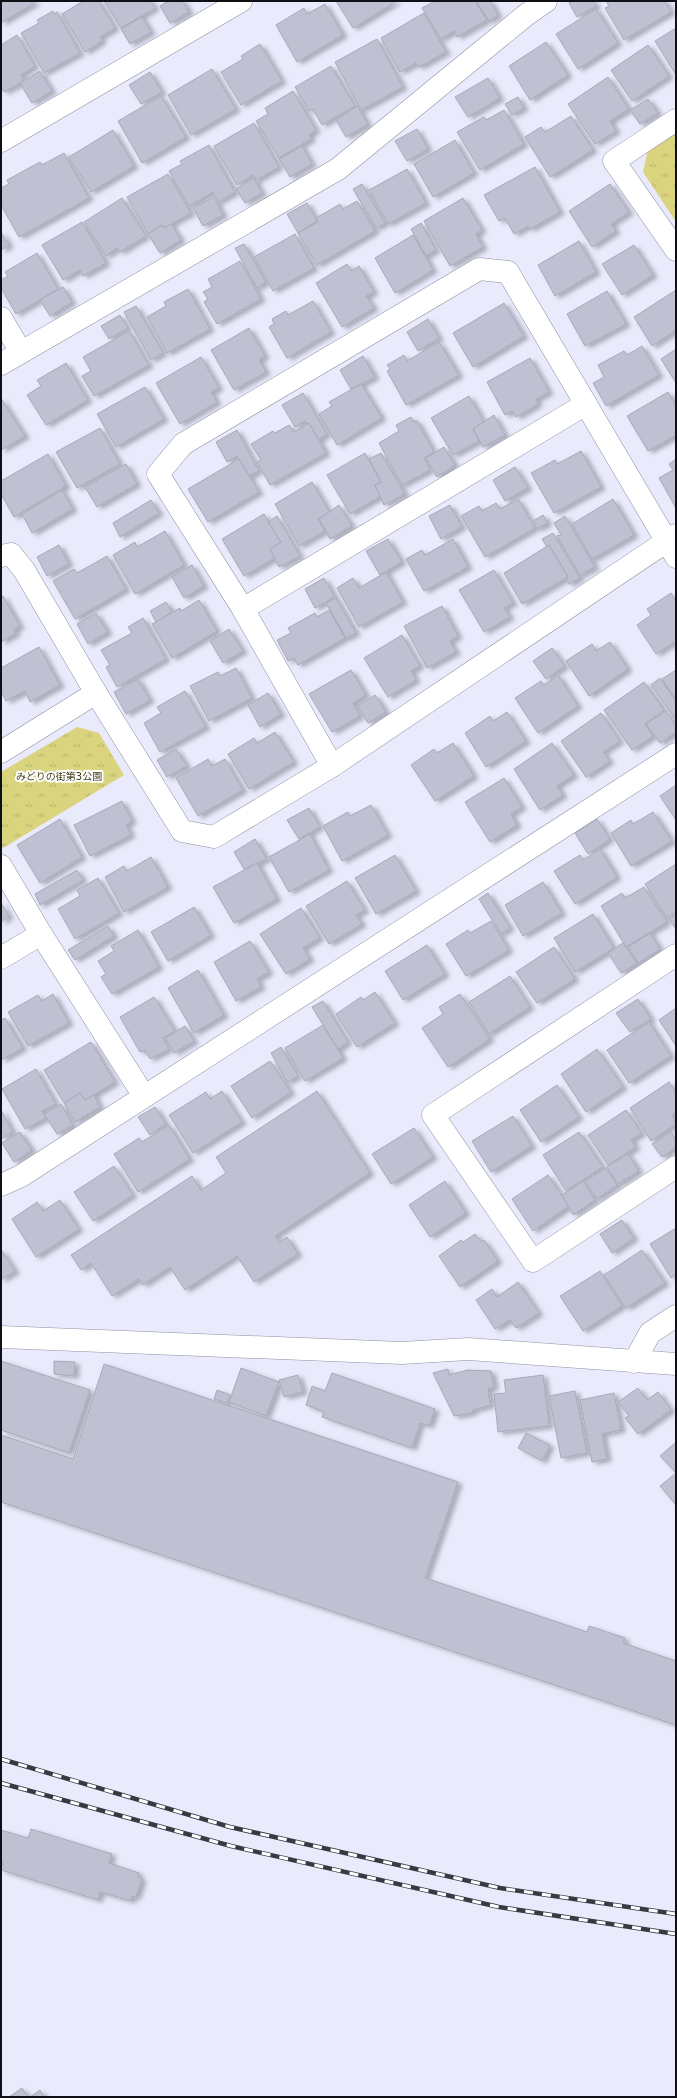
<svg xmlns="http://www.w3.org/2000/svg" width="677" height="2098" viewBox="0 0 677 2098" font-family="'DejaVu Sans','Noto Sans JP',sans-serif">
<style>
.park{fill:url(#park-tufts)}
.building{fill:#bfc1d2;stroke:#a7a9ba;filter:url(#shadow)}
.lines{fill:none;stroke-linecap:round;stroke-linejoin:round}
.minor-casing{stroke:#8f90a1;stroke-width:23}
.tertiary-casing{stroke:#8f90a1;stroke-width:23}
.minor{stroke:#fff;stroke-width:22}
.tertiary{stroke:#fff;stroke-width:22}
.rail-casing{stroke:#393941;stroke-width:4.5}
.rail{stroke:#fff;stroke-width:3;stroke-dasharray:9;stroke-linecap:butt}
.labels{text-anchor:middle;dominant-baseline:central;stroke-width:4;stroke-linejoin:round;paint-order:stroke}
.park-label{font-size:10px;fill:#413e15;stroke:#fff}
</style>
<defs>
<pattern id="park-tufts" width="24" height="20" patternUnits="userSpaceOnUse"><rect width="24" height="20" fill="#dad47f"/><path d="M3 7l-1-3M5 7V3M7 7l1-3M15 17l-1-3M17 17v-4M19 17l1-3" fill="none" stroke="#bab56d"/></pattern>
<filter id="shadow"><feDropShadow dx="4.5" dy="2.5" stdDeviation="2" flood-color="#0004"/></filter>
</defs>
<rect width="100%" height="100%" fill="#e9ebfd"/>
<g class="park">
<polygon points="676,130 676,222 643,172 648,149"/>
<polygon points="77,727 99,733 124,775 3,848 1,845 1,772"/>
</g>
<g class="building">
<polygon points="1,1 35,1 36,2 1,23"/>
<polygon points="83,1 99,1 115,28 100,37 102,41 85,52 62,14"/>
<polygon points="104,1 151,1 155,8 121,28"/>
<polygon points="168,1 183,1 189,12 170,23 160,6"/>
<polygon points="336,1 397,1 353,28"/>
<polygon points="435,1 475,1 487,20 457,37 454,31 441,39 422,8"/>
<polygon points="476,1 490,1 498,15 489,21"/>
<polygon points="573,1 594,1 596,6 577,17 569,3"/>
<polygon points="606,1 665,1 671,12 624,40 605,8 609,6"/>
<polygon points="325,4 343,35 297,62 276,25 304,8 307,14"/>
<polygon points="596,9 618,43 578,69 556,34"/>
<polygon points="53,11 55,14 57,12 80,53 44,73 21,33 39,23 37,20"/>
<polygon points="424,13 446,52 419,67 416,63 400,72 381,38"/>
<polygon points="142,17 151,32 130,44 121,29"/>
<polygon points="676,28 676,75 655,41"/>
<polygon points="17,35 35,66 21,75 24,81 4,92 1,87 1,45"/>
<polygon points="377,39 403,87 361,110 335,62"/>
<polygon points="546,42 568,75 530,100 509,66"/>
<polygon points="260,44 282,81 241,105 221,72 243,59 241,56"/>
<polygon points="648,45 669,76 632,101 611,70"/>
<polygon points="331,66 355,106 322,125 313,109 309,111 295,87"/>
<polygon points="212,69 236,109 191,135 168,95"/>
<polygon points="40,71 52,91 32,103 20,83"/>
<polygon points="150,72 162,92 141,104 129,85"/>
<polygon points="608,77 629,109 610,121 616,131 595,144 568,104"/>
<polygon points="488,78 500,98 468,117 455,97"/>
<polygon points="293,91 316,130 309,135 311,139 279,158 256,121 268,114 265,108"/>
<polygon points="161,96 186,137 142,163 118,121"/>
<polygon points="518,97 524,108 512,115 505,104"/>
<polygon points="648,99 658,113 640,124 630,110"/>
<polygon points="357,106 368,124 346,137 336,120"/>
<polygon points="504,110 524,144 480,170 457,132 484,117 486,120"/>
<polygon points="571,116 593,150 550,177 525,137 541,127 545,132"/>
<polygon points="254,123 279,167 256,180 253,175 237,185 214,146"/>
<polygon points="417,129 428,149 407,161 395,141"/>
<polygon points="113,130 134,166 91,192 69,157"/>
<polygon points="455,140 474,173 433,197 414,164"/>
<polygon points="209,145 235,192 218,202 213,192 189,206 169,171 182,164 180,161"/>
<polygon points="302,146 312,164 290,177 279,159"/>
<polygon points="64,153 89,198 19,237 1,205 1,188 9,184 7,180 40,162 42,165"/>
<polygon points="535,167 560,212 530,229 528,226 514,234 505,218 499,221 484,195"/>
<polygon points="407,169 426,203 388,224 369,190"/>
<polygon points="168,174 191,213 164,228 162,225 148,234 127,197"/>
<polygon points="254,178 262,193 245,203 236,189"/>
<polygon points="362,184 385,223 376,228 353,189"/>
<polygon points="610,184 629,212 611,224 616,231 592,247 569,211"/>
<polygon points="214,197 223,215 203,226 193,208"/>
<polygon points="122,198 146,236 120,252 117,248 106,256 84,222"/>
<polygon points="463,198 482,230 476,234 483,247 450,266 424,221"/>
<polygon points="357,201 375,231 317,265 298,233 318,222 316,218 340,204 343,209"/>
<polygon points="307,203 317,221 298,233 287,214"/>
<polygon points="82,222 106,263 83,276 80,270 63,280 42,245"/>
<polygon points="421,223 436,250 426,256 411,229"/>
<polygon points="171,224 181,240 160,253 148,234 162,225 164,228"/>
<polygon points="1,232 9,245 1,250"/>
<polygon points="295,234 314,268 273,291 254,257"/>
<polygon points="413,235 433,270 395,293 375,258"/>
<polygon points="579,241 596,272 555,296 538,265"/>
<polygon points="244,244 266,282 257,288 235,248"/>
<polygon points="634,245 653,275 622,295 602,264"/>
<polygon points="37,253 58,289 16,314 1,288 1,280 8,276 5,272"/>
<polygon points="240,261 261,299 217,324 204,302 208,299 203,292 212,287 208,279"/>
<polygon points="347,264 351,271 359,266 374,292 366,296 374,308 342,327 316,283"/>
<polygon points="63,287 72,302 50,316 40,300"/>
<polygon points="188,289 210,329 167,353 147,317 166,306 164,302"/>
<polygon points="676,290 676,330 652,346 634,317"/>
<polygon points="607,291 626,324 585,346 567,314"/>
<polygon points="313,301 331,332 287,358 269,327 274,324 272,319 286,311 288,315"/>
<polygon points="504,303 524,336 473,367 453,333"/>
<polygon points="136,306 163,353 151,360 124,312"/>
<polygon points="120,315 128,328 109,339 101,326"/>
<polygon points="428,319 439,338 418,351 407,332"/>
<polygon points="249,328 265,356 259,360 266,372 234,390 211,350"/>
<polygon points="129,331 149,365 94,396 82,376 91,371 83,357"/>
<polygon points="439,342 459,375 406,405 387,371 390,369 387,365 404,355 407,361"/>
<polygon points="642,346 659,375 606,406 593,383 604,377 598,365 624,351 627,355"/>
<polygon points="676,349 676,383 661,359"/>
<polygon points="363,356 375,377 351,389 340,370"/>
<polygon points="201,357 219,388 211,392 217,402 180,424 156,383"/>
<polygon points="530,358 549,392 536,399 538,404 516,417 513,411 505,415 487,382"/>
<polygon points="66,363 88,400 46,425 27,395 41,386 37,380"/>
<polygon points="361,384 382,418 337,445 319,414 332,406 329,402"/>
<polygon points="145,387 164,419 116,447 97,414"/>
<polygon points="668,392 676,406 676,435 648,451 627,416"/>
<polygon points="303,393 327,434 318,440 309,423 307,424 305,421 295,427 282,405"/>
<polygon points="469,396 484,422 473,429 479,441 453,455 431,418"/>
<polygon points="1,398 25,436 1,450"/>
<polygon points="494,415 505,435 483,447 473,429"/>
<polygon points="411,417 414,422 417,421 434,452 424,458 430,470 402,485 379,443 399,431 396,425"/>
<polygon points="309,423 326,453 270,485 257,462 261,460 251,444 273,431 275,433 289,425 294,432"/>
<polygon points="100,428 120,464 77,488 56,452"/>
<polygon points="237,430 259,471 249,476 237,456 227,462 216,442"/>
<polygon points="444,447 455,465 437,477 426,458"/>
<polygon points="581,451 601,487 554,513 531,473 555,460 557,464"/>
<polygon points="365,453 381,482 375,485 381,496 350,514 327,475"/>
<polygon points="381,453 405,494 384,505 375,485 381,482 369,459"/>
<polygon points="48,454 66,486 14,517 1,494 1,481"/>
<polygon points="239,459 259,492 208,522 188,489"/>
<polygon points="676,459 676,508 659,478 673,470 669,464"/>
<polygon points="126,464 137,484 97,507 85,487"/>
<polygon points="515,467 528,488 505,501 493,480"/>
<polygon points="312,482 330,513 318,519 325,531 299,546 275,504"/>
<polygon points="62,490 73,509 32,533 22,514"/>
<polygon points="518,499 535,528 485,557 461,516 479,506 482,511 496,503 500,509"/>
<polygon points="613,499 634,535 592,559 572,524"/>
<polygon points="151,500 159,513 120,537 113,523"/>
<polygon points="339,505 352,526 330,539 319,519"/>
<polygon points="450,505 462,527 441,539 429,516"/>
<polygon points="264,514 281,542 270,549 275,558 244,576 222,539"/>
<polygon points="543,515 548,523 537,529 533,521"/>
<polygon points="277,516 300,556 279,567 270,549 281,542 268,522"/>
<polygon points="565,516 595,567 580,575 557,536 561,535 554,523"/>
<polygon points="165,531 184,565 135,594 113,555 135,542 137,547"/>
<polygon points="553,533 580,578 569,584 565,578 568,577 549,545 547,547 542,539"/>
<polygon points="388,539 402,562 380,575 366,551"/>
<polygon points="453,539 468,567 424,591 406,559 422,550 425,555"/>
<polygon points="59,545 69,564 47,576 37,557"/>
<polygon points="549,545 568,577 522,604 504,573"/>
<polygon points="107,556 126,589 75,619 53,581 74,569 77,573"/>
<polygon points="192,565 204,586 184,598 172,577"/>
<polygon points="494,570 513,603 504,608 510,617 484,632 459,590"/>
<polygon points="386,572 403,602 359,627 337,588 353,578 359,588"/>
<polygon points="324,578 335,597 315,608 305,589"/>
<polygon points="671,593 676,601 676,641 656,654 637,625 651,615 647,609"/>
<polygon points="3,596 20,626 14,630 16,633 1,642 1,597"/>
<polygon points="336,598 356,633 346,638 326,603"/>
<polygon points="199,600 217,631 172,658 152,624 180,608 181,611"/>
<polygon points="166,602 172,612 156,622 150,611"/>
<polygon points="442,606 458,636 450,641 456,652 427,668 404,626"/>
<polygon points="329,610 345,638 298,665 294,658 288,661 277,640 291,633 288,628 315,613 317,617"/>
<polygon points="96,613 108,632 88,644 77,624"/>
<polygon points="143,618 166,659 117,687 106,667 110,665 101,650 132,633 128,627"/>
<polygon points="229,629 243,651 223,663 210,641"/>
<polygon points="402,635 420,666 411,671 416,680 388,697 364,658"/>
<polygon points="610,642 628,669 589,696 566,661 592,644 596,651"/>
<polygon points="39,647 60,685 30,702 25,691 6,701 1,691 1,668"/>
<polygon points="552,648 565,666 546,679 533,661"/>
<polygon points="236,668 252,698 209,721 190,686 218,672 220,676"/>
<polygon points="351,670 366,695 353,703 360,716 332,732 309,694"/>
<polygon points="676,670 676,700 662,679"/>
<polygon points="558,675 578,706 538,733 515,698 541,681 544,685"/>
<polygon points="660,678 676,701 676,720 651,685"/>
<polygon points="138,679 150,700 126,714 114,692"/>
<polygon points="644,682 664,710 645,724 653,736 632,750 604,710"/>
<polygon points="185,691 206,727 160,752 144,723 161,713 157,707"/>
<polygon points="268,693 281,714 260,727 248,705"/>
<polygon points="375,695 386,712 368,723 357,706"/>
<polygon points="666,711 676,726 676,732 660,743 646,724"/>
<polygon points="507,712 526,741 486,767 465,733 490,716 493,721"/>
<polygon points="601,713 620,741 603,752 610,761 586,777 561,741"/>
<polygon points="275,732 294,762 249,789 228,754 254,738 257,743"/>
<polygon points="453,743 474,776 435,801 411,765 434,749 437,753"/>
<polygon points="552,743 574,775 557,786 563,795 540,810 514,769"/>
<polygon points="176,749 187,766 167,777 157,760"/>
<polygon points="208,759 212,766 225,759 243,790 198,816 176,778"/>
<polygon points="504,778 522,807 511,814 517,825 490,842 465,802"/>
<polygon points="676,785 676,820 660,796"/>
<polygon points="122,801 132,821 126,825 131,835 90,856 74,825"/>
<polygon points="371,805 388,835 342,861 323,826 348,812 350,816"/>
<polygon points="309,808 320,827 299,839 287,820"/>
<polygon points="653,812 672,841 631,866 611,833 631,820 633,824"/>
<polygon points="60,819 82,857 40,883 17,845"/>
<polygon points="597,819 610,839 588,854 575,833"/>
<polygon points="310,834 329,870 289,892 269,857"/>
<polygon points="255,839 267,859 244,869 234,852"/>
<polygon points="600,849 617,877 575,904 554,871 580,855 583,860"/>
<polygon points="395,855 416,891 376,914 355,878"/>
<polygon points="151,857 168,887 124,912 105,877 124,866 127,871"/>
<polygon points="257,863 277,899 234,923 213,887"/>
<polygon points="676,864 676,912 667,918 645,884"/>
<polygon points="77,870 83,880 40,905 35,894"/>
<polygon points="98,878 119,913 75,939 58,909 80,896 77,890"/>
<polygon points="347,881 365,910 356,915 362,924 329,944 306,906"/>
<polygon points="543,882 562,913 523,936 505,905"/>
<polygon points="644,887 667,922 626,947 601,906 622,893 625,898"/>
<polygon points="488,893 510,928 501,934 479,899"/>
<polygon points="1,903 9,916 1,922"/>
<polygon points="194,907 211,935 168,961 151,932"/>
<polygon points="301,908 320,938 303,948 310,959 286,974 260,934"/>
<polygon points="593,914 614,948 575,972 554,938"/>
<polygon points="676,914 676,929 669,919"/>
<polygon points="491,921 509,950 466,976 446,944 468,930 470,933"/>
<polygon points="108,926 114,936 75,960 68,950"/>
<polygon points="138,930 159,967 112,994 101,977 106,974 98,961 114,951 111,946"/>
<polygon points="650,933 660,949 638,963 628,947"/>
<polygon points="250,941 269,972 257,979 261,987 236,1001 214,962"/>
<polygon points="623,943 637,963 621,973 608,953"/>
<polygon points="427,945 445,974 403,1000 385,971"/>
<polygon points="554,947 575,979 537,1003 516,972"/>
<polygon points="198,970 224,1015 194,1033 168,988"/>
<polygon points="510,976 530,1007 489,1034 469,1002"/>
<polygon points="375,992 395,1023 357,1047 336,1014 361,997 363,1000"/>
<polygon points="53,994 69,1023 28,1046 8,1012 38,995 42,1001"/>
<polygon points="460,994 490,1039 448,1067 422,1028 443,1014 439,1007"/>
<polygon points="154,997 175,1031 163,1038 169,1049 150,1059 145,1050 140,1052 120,1017"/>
<polygon points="638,999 651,1019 630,1032 616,1013"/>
<polygon points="323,1001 348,1042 338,1049 312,1007"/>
<polygon points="676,1008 676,1046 659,1020"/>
<polygon points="5,1018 23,1048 1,1060 1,1020"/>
<polygon points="649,1022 671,1056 629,1083 607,1050"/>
<polygon points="323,1025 343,1058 305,1081 285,1048"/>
<polygon points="185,1026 194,1041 174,1053 165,1038"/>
<polygon points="91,1042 115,1082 85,1100 80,1093 64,1103 44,1070"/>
<polygon points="281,1047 298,1076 287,1082 271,1053"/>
<polygon points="597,1049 623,1087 586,1112 561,1074"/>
<polygon points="270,1061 291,1092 252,1118 231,1086"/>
<polygon points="36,1069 56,1104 42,1111 46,1118 25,1129 2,1089"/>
<polygon points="669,1082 676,1093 676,1112 672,1115 676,1124 651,1141 630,1108"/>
<polygon points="557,1085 579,1117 541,1142 520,1110"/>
<polygon points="222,1091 242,1122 193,1153 169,1115 206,1092 210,1099"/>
<polygon points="317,1091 370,1173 275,1236 280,1242 287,1237 298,1254 254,1282 237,1256 185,1290 170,1267 143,1285 139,1279 112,1296 91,1263 81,1270 71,1255 192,1176 201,1190 226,1173 216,1157"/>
<polygon points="80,1093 85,1100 94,1095 100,1107 75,1122 64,1103"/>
<polygon points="61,1104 73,1125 57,1134 44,1114"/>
<polygon points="155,1107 166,1124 150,1135 138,1117"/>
<polygon points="1,1110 13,1132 1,1139"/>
<polygon points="626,1110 642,1133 631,1140 636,1147 608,1165 588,1135"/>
<polygon points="513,1116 532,1146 491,1172 472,1141"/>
<polygon points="169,1125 190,1159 138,1192 114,1154 139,1138 142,1142"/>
<polygon points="414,1128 433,1157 391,1184 372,1154"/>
<polygon points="20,1132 32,1150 14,1162 2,1143"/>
<polygon points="579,1132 603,1167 566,1191 543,1155"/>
<polygon points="671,1132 676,1140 676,1147 662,1157 652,1144"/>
<polygon points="628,1154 639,1171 618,1184 607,1167"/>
<polygon points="114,1166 133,1195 93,1221 74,1192"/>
<polygon points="606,1168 617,1185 597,1199 585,1181"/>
<polygon points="548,1175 569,1206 533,1231 512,1199"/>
<polygon points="445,1181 466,1213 430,1237 409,1205"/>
<polygon points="583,1181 595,1200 573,1215 562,1195"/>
<polygon points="60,1200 79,1229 36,1257 12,1219 37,1202 43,1211"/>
<polygon points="622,1220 634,1238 612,1253 600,1234"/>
<polygon points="676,1228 676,1274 671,1278 650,1244"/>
<polygon points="475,1234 481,1242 484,1240 498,1261 460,1287 439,1256 461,1240 463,1242"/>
<polygon points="1,1249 15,1271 1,1280"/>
<polygon points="642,1250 665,1283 626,1308 604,1275"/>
<polygon points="600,1271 622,1306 583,1331 560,1296"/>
<polygon points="518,1282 539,1313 516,1328 510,1320 495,1329 476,1300 492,1289 497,1297"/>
<polygon points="1,1361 90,1390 69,1453 1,1430"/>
<polygon points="54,1361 75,1362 74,1376 54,1374"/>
<polygon points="104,1364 458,1482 425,1578 587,1632 589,1626 625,1638 623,1643 676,1661 676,1725 1,1502 1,1435 73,1459"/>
<polygon points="241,1368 279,1382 266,1416 229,1402"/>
<polygon points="448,1369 449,1375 467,1370 491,1371 494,1387 488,1389 491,1405 473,1410 472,1413 454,1416 433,1373"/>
<polygon points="332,1373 435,1409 429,1426 420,1423 412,1448 322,1417 324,1412 306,1405 312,1386 325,1391"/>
<polygon points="298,1375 303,1392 284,1397 279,1380"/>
<polygon points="543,1375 549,1426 498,1432 494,1394 506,1393 504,1380"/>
<polygon points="638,1388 647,1400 658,1392 671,1410 638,1434 625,1418 629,1416 618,1402"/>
<polygon points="217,1390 230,1395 227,1403 214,1399"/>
<polygon points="575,1391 587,1453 561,1458 549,1396"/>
<polygon points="614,1393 621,1430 602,1434 607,1459 592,1462 580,1400"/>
<polygon points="526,1433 550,1445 542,1461 518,1448"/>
<polygon points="676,1442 676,1473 660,1456"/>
<polygon points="676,1473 676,1505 660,1486"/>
<polygon points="31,1829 112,1854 109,1863 139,1873 138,1877 142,1879 136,1897 132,1896 131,1901 100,1892 98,1900 1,1870 3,1862 1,1861 1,1830 28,1838"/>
<polygon points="22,2088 28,2097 9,2097"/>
<polygon points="40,2090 44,2097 30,2097"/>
</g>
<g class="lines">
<defs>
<g id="minor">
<polyline points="676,120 614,161 676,250"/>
<polyline points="1,141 241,1"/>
<polyline points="1,318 21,352"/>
<polyline points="1,364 338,169 526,15 546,1"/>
<polyline points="1,556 11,554 24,570 96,693 182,831 214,837 332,766 676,535"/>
<polyline points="243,609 586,404"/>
<polyline points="1,752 96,693"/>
<polyline points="332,766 243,609 158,474 183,444 479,269 508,272 676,557"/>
<polyline points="1,866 41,934 144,1096"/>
<polyline points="676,955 433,1115 533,1261 676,1167"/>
<polyline points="1,958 41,934"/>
<polyline points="1,1185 21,1176 676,754"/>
<polyline points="1,1337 402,1353 468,1349 676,1364"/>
</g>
<polyline id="tertiary" points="634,1362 650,1333 676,1316"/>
</defs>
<use href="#minor" class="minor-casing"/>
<use href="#tertiary" class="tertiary-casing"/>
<use href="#minor" class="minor"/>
<use href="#tertiary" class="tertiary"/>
<defs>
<g id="rail">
<polyline points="1,1759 230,1827 500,1888 676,1914"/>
<polyline points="1,1783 231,1846 499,1907 676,1934"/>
</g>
</defs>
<use href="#rail" class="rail-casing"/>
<use href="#rail" class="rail"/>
</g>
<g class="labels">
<g class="park-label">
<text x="59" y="776">みどりの街第3公園</text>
</g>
</g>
<rect width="677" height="2098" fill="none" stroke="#0f0f15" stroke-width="4"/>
</svg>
